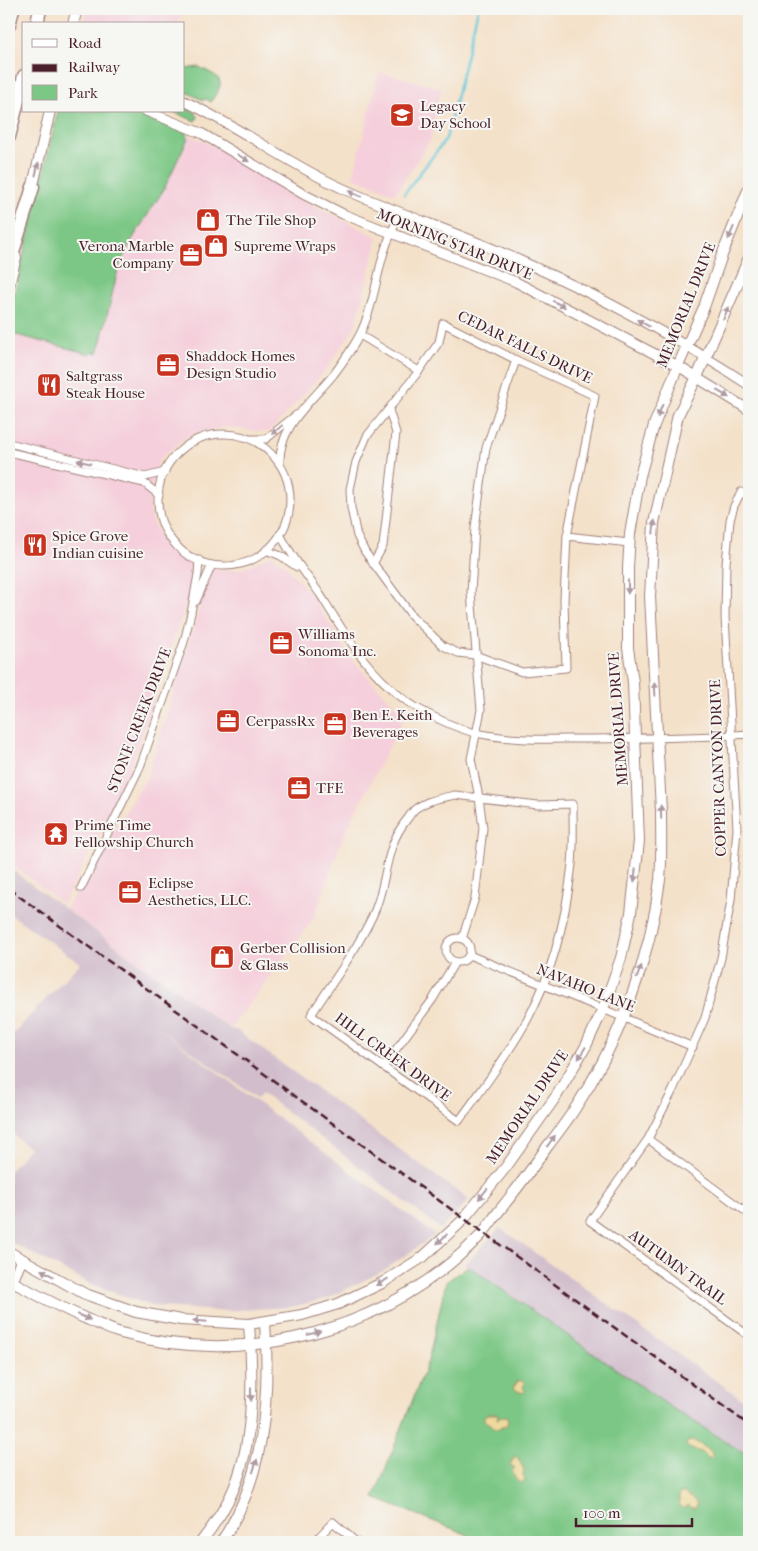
<svg xmlns="http://www.w3.org/2000/svg" width="758" height="1551" viewBox="0 0 758 1551" font-family="'IM FELL French Canon',serif">
<style>
.built{fill:#f5cfdb}
.industrial{fill:#d1bdcc}
.green{fill:#7cc785;stroke:#637358}
.sand{fill:#eeda9e;stroke:#9c7c64}
.lines{fill:none;stroke-linecap:round;stroke-linejoin:round}
.stream{stroke:#5ec7d9;stroke-width:2.5}
.minor-casing{stroke:#9f807a;stroke-width:9}
.tertiary-casing{stroke:#9f807a;stroke-width:11}
.secondary-casing{stroke:#9f807a;stroke-width:12}
.motorway-casing{stroke:#9f807a;stroke-width:15}
.minor{stroke:#fff;stroke-width:7}
.tertiary{stroke:#fff;stroke-width:9}
.secondary{stroke:#fff;stroke-width:10}
.motorway{stroke:#fff;stroke-width:12}
.rail{stroke:#4a1f2b;stroke-width:2.5;stroke-dasharray:8 4;stroke-linecap:butt}
.oneway{fill:#ae9aa0}
.labels{text-anchor:middle;dominant-baseline:central;stroke-width:4;stroke-linejoin:round;paint-order:stroke}
.poi-label{font-size:15px;fill:#4a1f2b;stroke:#f6f6f2;text-anchor:start}
.street-label{font-size:15px;fill:#4a1f2b;stroke:#f6f6f2}
</style>
<rect width="100%" height="100%" fill="#f6f6f2"/>
<filter id="ink" filterUnits="userSpaceOnUse"><feTurbulence type="fractalNoise" baseFrequency=".02" numOctaves="2"/><feDisplacementMap in="SourceGraphic" scale="10" xChannelSelector="R" yChannelSelector="G"/><feConvolveMatrix kernelMatrix="1 2 1 2 8 2 1 2 1" color-interpolation-filters="sRGB"/></filter>
<filter id="wash" filterUnits="userSpaceOnUse"><feTurbulence type="fractalNoise" baseFrequency=".0096" numOctaves="4" result="noise"/><feDisplacementMap in="SourceGraphic" scale="20" xChannelSelector="R" yChannelSelector="G"/><feGaussianBlur stdDeviation="1.12" result="paint"/><feColorMatrix in="noise" values="0 0 0 0 0 0 0 0 0 0 0 0 0 0 0 0 0 1.4 0 .05"/><feComposite in="paint" operator="in"/></filter>
<g filter="url(#wash)">
<rect width="100%" height="100%" fill="#f4e1c9"/>
<g class="built">
<polygon points="87,9 182,9 178,24 83,24"/>
<polygon points="379,72 441,88 430,141 395,194 353,177"/>
<polygon points="64,111 163,123 216,147 291,195 378,237 355,327 326,370 269,432 224,427 189,435 159,459 149,500 152,522 170,549 198,567 125,786 63,904 9,862 9,340"/>
<polygon points="271,555 283,563 311,595 353,661 391,701 404,718 343,836 314,918 230,1029 66,909 147,777 211,570 240,570"/>
</g>
<g class="industrial">
<polygon points="9,868 230,1029 236,1030 469,1200 441,1229 262,1093 257,1098 154,1025 435,1235 383,1271 326,1299 291,1307 217,1311 152,1306 90,1284 9,1241 9,1172 29,1148 9,1131 9,1038 80,963 9,913"/>
<polygon points="500,1228 749,1404 749,1456 672,1408 465,1264"/>
</g>
<g class="green">
<path d="M199,67C219,77 229,80 210,102L207,99L203,100L184,91V69Z"/>
<path d="M184,106C190,108 196,111 198,118L195,121L171,111H184Z"/>
<polygon points="58,111 134,111 181,129 185,131 188,138 164,189 130,243 119,266 98,353 91,352 90,354 9,333 9,315"/>
<polygon points="468,1266 672,1408 749,1456 749,1542 480,1542 466,1534 374,1498 428,1361 446,1282"/>
</g>
<g class="sand">
<polygon points="518,1381 523,1381 525,1383 523,1387 525,1391 524,1393 515,1390 513,1388"/>
<polygon points="487,1414 498,1414 497,1419 505,1416 508,1417 507,1425 504,1427 501,1427 500,1429 494,1429 491,1424 484,1421 484,1417"/>
<path d="M694,1441L711,1451L713,1458H708C701,1448 693,1453 686,1445L687,1442Z"/>
<polygon points="515,1456 518,1458 524,1470 523,1474 525,1479 523,1482 520,1483 516,1479 512,1471 515,1468 510,1465"/>
<path d="M681,1493H684C688,1497 695,1499 697,1504L696,1507L693,1508L688,1505L685,1508L679,1506V1496Z"/>
</g>
<g class="lines">
<polyline class="stream" points="404,194 446,139 478,9"/>
</g>
</g>
<g filter="url(#ink)">
<g class="lines">
<defs>
<g id="minor">
<polygon points="443,323 516,360 595,396 567,536 564,600 566,668 522,672 475,655 458,653 443,646 412,616 365,552 357,536 351,508 350,489 356,462 367,436 419,371 439,342"/>
<polyline points="360,335 419,371"/>
<circle cx="224" cy="500" r="66"/>
<polyline points="252,439 266,439 296,415"/>
<polyline points="9,443 145,477 165,472"/>
<polyline points="9,452 144,483 159,495"/>
<path d="M280,463C278,427 313,400 334,374C343,362 352,349 359,336C371,313 375,287 381,263C385,245 393,229 400,213"/>
<polyline points="749,497 741,492 734,506 730,520 726,564 725,617 737,829 731,900 721,958 705,1018 673,1090 648,1139 590,1221 749,1336"/>
<path d="M280,534C291,556 306,574 320,594C345,634 366,671 405,700C421,712 457,729 476,733C512,741 550,739 586,739C641,738 695,738 749,734"/>
<polyline points="567,536 629,543"/>
<polyline points="266,550 281,556 297,567"/>
<polyline points="373,564 383,546 396,433 389,410"/>
<polyline points="196,601 212,565"/>
<path d="M455,795L538,805L573,804C573,824 574,844 572,864C566,919 552,976 525,1024C506,1058 482,1089 459,1121L311,1015C332,983 355,952 372,917C389,883 382,849 408,818C410,815 413,811 415,809C427,800 441,798 455,795Z"/>
<polyline points="81,888 140,767 184,642 191,613 198,574 199,560"/>
<circle cx="458" cy="950" r="12"/>
<polyline points="462,939 475,898 483,828 479,797 471,759 481,710 471,593 475,528 486,448 516,360"/>
<polyline points="469,955 603,1009 693,1047"/>
<polyline points="383,1067 433,999 455,962"/>
<polyline points="648,1139 749,1214"/>
<polyline points="314,1542 333,1522 356,1542"/>
</g>
<g id="tertiary">
<path d="M184,101C242,128 294,168 353,193C408,217 466,236 521,261C600,296 677,338 749,385"/>
<polyline points="146,111 201,133 303,194 343,214 516,282 678,366 749,410"/>
</g>
<g id="secondary">
<polyline points="73,24 77,9"/>
<polyline points="31,194 50,111"/>
<polyline points="9,285 16,257"/>
<polyline points="9,1252 85,1294 136,1312 181,1320 249,1324 302,1315 338,1304 382,1283 423,1257 461,1222 506,1167 557,1095 586,1046 603,1009 621,958 631,913 639,841 633,682 628,648 628,568 630,534 640,476 654,425 678,366 704,307 722,255 749,188"/>
<path d="M9,1280C35,1294 61,1308 89,1320C99,1324 110,1330 121,1333C248,1368 385,1331 478,1238C486,1230 492,1220 499,1211C516,1190 532,1169 547,1147C557,1134 567,1121 576,1107C620,1040 650,960 660,880C662,858 661,834 661,811L650,596L654,523L678,415L697,377L749,258"/>
<polyline points="12,1282 22,1259"/>
<path d="M201,1542C212,1528 222,1513 230,1497C255,1446 253,1379 249,1324"/>
<path d="M221,1542C265,1479 270,1397 265,1322"/>
</g>
<g id="motorway">
<polyline points="37,24 40,9"/>
<polyline points="9,25 13,9"/>
<polyline points="9,137 24,76"/>
<polyline points="9,265 33,187"/>
</g>
</defs>
<use href="#minor" class="minor-casing"/>
<use href="#tertiary" class="tertiary-casing"/>
<use href="#secondary" class="secondary-casing"/>
<use href="#motorway" class="motorway-casing"/>
<use href="#minor" class="minor"/>
<use href="#tertiary" class="tertiary"/>
<use href="#secondary" class="secondary"/>
<use href="#motorway" class="motorway"/>
<polyline class="rail" points="9,889 749,1425"/>
</g>
<defs><path id="oneway-solid" d="M-6-.8H1V-3.2L6.5 0L1 3.2V.8H-6Z" transform="scale(1.25)"/></defs>
<g class="oneway">
<use href="#oneway-solid" transform="translate(243 158) rotate(32)"/>
<use href="#oneway-solid" transform="translate(37 169) rotate(-77)"/>
<use href="#oneway-solid" transform="translate(355 194) rotate(-157)"/>
<use href="#oneway-solid" transform="translate(731 233) rotate(113)"/>
<use href="#oneway-solid" transform="translate(559 304) rotate(27)"/>
<use href="#oneway-solid" transform="translate(726 313) rotate(-67)"/>
<use href="#oneway-solid" transform="translate(643 323) rotate(-151)"/>
<use href="#oneway-solid" transform="translate(723 394) rotate(32)"/>
<use href="#oneway-solid" transform="translate(660 411) rotate(111)"/>
<use href="#oneway-solid" transform="translate(277 430) rotate(139)"/>
<use href="#oneway-solid" transform="translate(84 462) rotate(-166)"/>
<use href="#oneway-solid" transform="translate(654 527) rotate(-84)"/>
<use href="#oneway-solid" transform="translate(628 587) rotate(91)"/>
<use href="#oneway-solid" transform="translate(655 689) rotate(-93)"/>
<use href="#oneway-solid" transform="translate(661 812) rotate(-92)"/>
<use href="#oneway-solid" transform="translate(635 875) rotate(96)"/>
<use href="#oneway-solid" transform="translate(639 972) rotate(-69)"/>
<use href="#oneway-solid" transform="translate(582 1053) rotate(121)"/>
<use href="#oneway-solid" transform="translate(551 1141) rotate(-54)"/>
<use href="#oneway-solid" transform="translate(483 1194) rotate(129)"/>
<use href="#oneway-solid" transform="translate(442 1239) rotate(137)"/>
<use href="#oneway-solid" transform="translate(47 1273) rotate(-151)"/>
<use href="#oneway-solid" transform="translate(382 1282) rotate(151)"/>
<use href="#oneway-solid" transform="translate(84 1317) rotate(23)"/>
<use href="#oneway-solid" transform="translate(200 1321) rotate(-175)"/>
<use href="#oneway-solid" transform="translate(314 1333) rotate(-16)"/>
<use href="#oneway-solid" transform="translate(251 1394) rotate(90)"/>
<use href="#oneway-solid" transform="translate(255 1466) rotate(-72)"/>
</g>
</g>
<defs>
<symbol id="school-square" viewBox="-11 -11 22 22"><rect x="-9" y="-9" width="18" height="18" rx="4" fill="#c8321e" stroke="#f6f6f2"/><path d="M0-5L7-2L0 1L-7-2ZM-4 1L0 2.5L4 1V4Q0 6-4 4Z" fill="#fff"/></symbol>
<symbol id="shop-square" viewBox="-11 -11 22 22"><rect x="-9" y="-9" width="18" height="18" rx="4" fill="#c8321e" stroke="#f6f6f2"/><path d="M-5-2.5h2.3a2.7 3.5 0 0 1 5.4 0H5L5.5 6h-11ZM-1.5-2.5h3a1.5 2.3 0 0 0-3 0Z" fill="#fff"/></symbol>
<symbol id="office-square" viewBox="-11 -11 22 22"><rect x="-9" y="-9" width="18" height="18" rx="4" fill="#c8321e" stroke="#f6f6f2"/><path d="M-6-3h4V-5.5h4V-3h4V5H-6ZM-1-4.5V-3h2v-1.5ZM-6 0V1H6V0Z" fill="#fff"/></symbol>
<symbol id="restaurant-square" viewBox="-11 -11 22 22"><rect x="-9" y="-9" width="18" height="18" rx="4" fill="#c8321e" stroke="#f6f6f2"/><path d="M-5-6h1v4h1v-4h1v4h1v-4h1v5L-1.5 .5V6h-2V.5L-5-1ZM5-6V6H3V1.5H1.5Q1.5-4 5-6Z" fill="#fff"/></symbol>
<symbol id="temple-square" viewBox="-11 -11 22 22"><rect x="-9" y="-9" width="18" height="18" rx="4" fill="#c8321e" stroke="#f6f6f2"/><path d="M0-6L5-2H3V0L6.5 2.5H4V6H1.5V3h-3V6H-4V2.5H-6.5L-3 0V-2H-5Z" fill="#fff"/></symbol>
</defs>
<g fill-rule="evenodd">
<use href="#school-square" x="388" y="101" width="28" height="28"/>
<use href="#shop-square" x="194" y="206" width="28" height="28"/>
<use href="#shop-square" x="202" y="232" width="28" height="28"/>
<use href="#office-square" x="177" y="241" width="28" height="28"/>
<use href="#office-square" x="154" y="351" width="28" height="28"/>
<use href="#restaurant-square" x="35" y="371" width="28" height="28"/>
<use href="#restaurant-square" x="21" y="531" width="28" height="28"/>
<use href="#office-square" x="267" y="629" width="28" height="28"/>
<use href="#office-square" x="214" y="707" width="28" height="28"/>
<use href="#office-square" x="321" y="710" width="28" height="28"/>
<use href="#office-square" x="285" y="774" width="28" height="28"/>
<use href="#temple-square" x="42" y="820" width="28" height="28"/>
<use href="#office-square" x="116" y="878" width="28" height="28"/>
<use href="#shop-square" x="208" y="943" width="28" height="28"/>
</g>
<g class="labels">
<g class="poi-label">
<text x="420" y="106">Legacy<tspan x="420" dy="17">Day School</tspan></text>
<text x="226" y="220">The Tile Shop</text>
<text x="174" y="246" text-anchor="end">Verona Marble<tspan x="174" dy="17">Company</tspan></text>
<text x="234" y="246">Supreme Wraps</text>
<text x="186" y="356">Shaddock Homes<tspan x="186" dy="17">Design Studio</tspan></text>
<text x="66" y="376">Saltgrass<tspan x="66" dy="17">Steak House</tspan></text>
<text x="52" y="536">Spice Grove<tspan x="52" dy="17">Indian cuisine</tspan></text>
<text x="298" y="634">Williams<tspan x="298" dy="17">Sonoma Inc.</tspan></text>
<text x="352" y="715">Ben E. Keith<tspan x="352" dy="17">Beverages</tspan></text>
<text x="246" y="721">CerpassRx</text>
<text x="316" y="788">TFE</text>
<text x="74" y="825">Prime Time<tspan x="74" dy="17">Fellowship Church</tspan></text>
<text x="148" y="883">Eclipse<tspan x="148" dy="17">Aesthetics, LLC.</tspan></text>
<text x="240" y="948">Gerber Collision<tspan x="240" dy="17">&amp; Glass</tspan></text>
</g>
<g class="street-label">
<text transform="translate(455 244) rotate(22)">MORNING STAR DRIVE</text>
<text transform="translate(686 305) rotate(-68)">MEMORIAL DRIVE</text>
<text transform="translate(525 347) rotate(26)">CEDAR FALLS DRIVE</text>
<text transform="translate(618 719) rotate(-94)">MEMORIAL DRIVE</text>
<text transform="translate(139 720) rotate(-69)">STONE CREEK DRIVE</text>
<text transform="translate(718 768) rotate(-92)">COPPER CANYON DRIVE</text>
<text transform="translate(586 988) rotate(22)">NAVAHO LANE</text>
<text transform="translate(393 1057) rotate(36)">HILL CREEK DRIVE</text>
<text transform="translate(527 1107) rotate(-56)">MEMORIAL DRIVE</text>
<text transform="translate(678 1267) rotate(36)">AUTUMN TRAIL</text>
</g>
</g>
<rect width="758" height="1551" fill="none" stroke="#f6f6f2" stroke-width="30"/>
<rect x="22" y="22" width="162" height="90" fill="#f6f6f2" stroke="#b1a0a2"/>
<rect x="32" y="39" width="25" height="8" fill="#ffffff" stroke="#b1a0a2"/>
<text x="68" y="48" font-size="15" fill="#4a1f2b">Road</text>
<rect x="32" y="64" width="25" height="8" fill="#4a1f2b" stroke="#b1a0a2"/>
<text x="68" y="72" font-size="15" fill="#4a1f2b">Railway</text>
<rect x="32" y="85" width="25" height="15" fill="#7cc785" stroke="#b1a0a2"/>
<text x="68" y="98" font-size="15" fill="#4a1f2b">Park</text>
<path d="M576 1518v8h116v-8" fill="none" stroke="#4a1f2b" stroke-width="2.5"/>
<text x="583" y="1518" font-size="15" fill="#4a1f2b" stroke="#f6f6f2" stroke-width="4" paint-order="stroke">100 m</text>
</svg>
